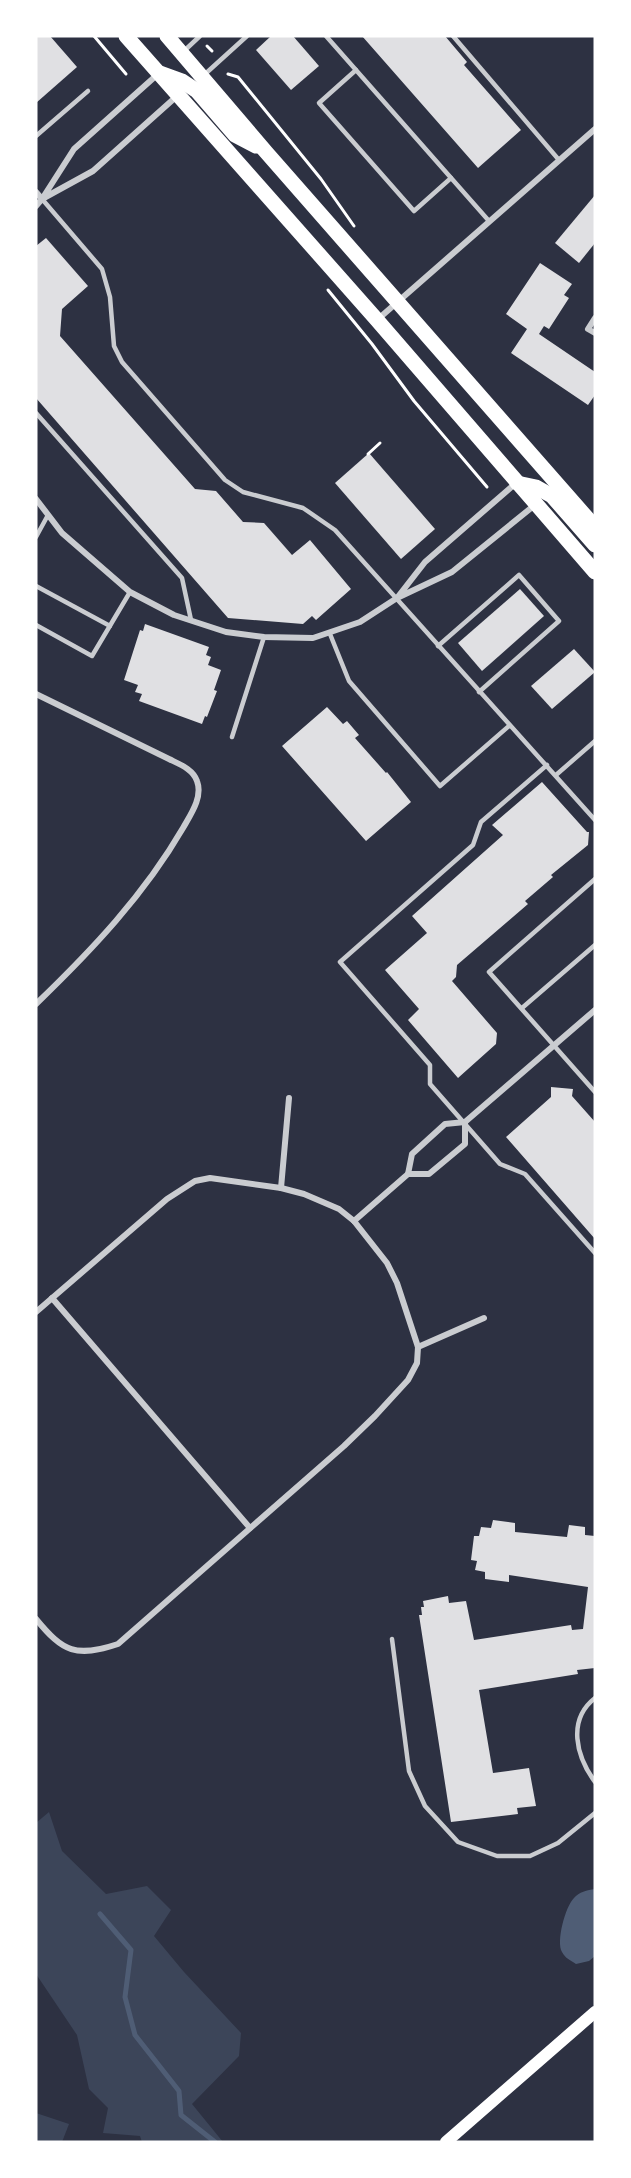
<svg xmlns="http://www.w3.org/2000/svg" width="631" height="2178" viewBox="0 0 631 2178" font-family="Helvetica,sans-serif">
<style>
.green{fill:#3c4559}
.water{fill:#4f5d75}
.lines{fill:none;stroke-linecap:round;stroke-linejoin:round}
.stream{stroke:#4f5d75;stroke-width:5}
.building{fill:#e0e0e3}
.path{stroke:#fff;stroke-width:3}
.service{stroke:#caccd0;stroke-width:4.5}
.minor{stroke:#caccd0;stroke-width:6}
.secondary{stroke:#fff;stroke-width:12}
.primary{stroke:#fff;stroke-width:15}
</style>
<rect width="100%" height="100%" fill="#2d3142"/>
<g class="green">
<polygon points="49,1812 62,1851 106,1894 147,1886 171,1910 154,1936 184,1972 241,2033 239,2056 192,2104 223,2142 142,2142 140,2136 103,2133 108,2108 89,2089 77,2035 36,1974 36,1823"/>
<polygon points="36,2113 69,2124 62,2142 36,2142"/>
</g>
<path class="water" d="M595,1889V1956L589,1961L576,1964C570,1960 565,1958 562,1952C556,1942 565,1907 574,1898C579,1892 587,1890 595,1889Z"/>
<g class="lines">
<polyline class="stream" points="100,1914 131,1950 125,1997 135,2035 179,2091 181,2115 215,2142"/>
</g>
<g class="building">
<polygon points="36,36 50,36 77,67 36,103"/>
<polygon points="271,36 293,36 319,66 291,90 256,50"/>
<polygon points="362,36 445,36 467,62 464,65 521,130 478,168"/>
<polygon points="595,195 595,243 579,263 555,243"/>
<polygon points="46,238 88,286 62,309 60,336 195,489 216,491 243,522 264,523 292,555 310,540 351,589 316,620 312,616 303,624 228,618 36,398 36,246"/>
<polygon points="540,263 572,284 564,295 569,298 549,329 544,326 539,334 595,372 595,395 588,405 511,353 527,329 506,314"/>
<polygon points="369,453 435,529 401,559 335,483"/>
<polygon points="520,589 544,616 482,671 458,643"/>
<polygon points="145,624 209,647 206,655 211,657 208,665 221,670 214,690 217,691 207,717 205,716 202,724 139,701 142,694 135,692 138,685 124,680 140,630 143,631"/>
<polygon points="574,649 595,672 552,709 531,686"/>
<polygon points="327,707 343,724 347,721 359,735 355,738 386,773 387,772 411,802 366,841 282,746"/>
<polygon points="542,782 587,832 589,832 588,845 551,875 553,877 525,901 528,904 457,965 456,977 452,981 497,1033 496,1044 458,1078 408,1020 419,1009 385,970 427,933 412,916 503,835 492,825"/>
<polygon points="551,1087 573,1089 572,1096 595,1122 595,1239 506,1137 551,1097"/>
<polygon points="493,1520 515,1523 515,1532 567,1537 569,1525 585,1527 585,1535 595,1536 595,1668 577,1670 578,1674 479,1690 493,1773 529,1768 536,1806 517,1808 518,1814 451,1822 419,1615 422,1615 421,1607 424,1607 423,1601 448,1596 449,1603 466,1601 474,1640 571,1625 572,1630 583,1629 588,1587 509,1575 509,1582 485,1579 485,1572 475,1570 477,1561 471,1560 474,1536 479,1536 481,1527 491,1528"/>
</g>
<g class="lines">
<g class="path">
<polyline points="94,36 126,74"/>
<polyline points="207,46 212,51"/>
<polyline points="228,74 238,77 321,179 354,226"/>
<polyline points="328,290 372,344 414,401 487,487"/>
<polyline points="368,454 380,443"/>
</g>
<g class="service">
<polyline points="326,36 489,221"/>
<polyline points="453,36 559,160"/>
<polyline points="184,51 200,36"/>
<polyline points="356,70 319,103 414,211 451,178"/>
<polyline points="204,75 247,36"/>
<polyline points="36,136 88,91"/>
<polyline points="42,199 102,269 110,297 114,346 122,362 225,480 243,492 303,508 335,530 595,820"/>
<polyline points="36,413 182,578 191,620"/>
<polyline points="36,537 48,515"/>
<polyline points="36,586 110,626"/>
<polyline points="36,625 92,656 130,592"/>
<polyline points="330,634 349,681 440,786 509,726"/>
<polyline points="438,646 519,575 559,621 479,692"/>
<polyline points="232,737 264,637"/>
<polyline points="547,765 481,822 473,845 340,962 430,1065 430,1084 500,1164 525,1174 595,1253"/>
<polyline points="556,775 595,741"/>
<polyline points="595,879 489,972 595,1092"/>
<polyline points="522,1008 595,945"/>
<polyline points="392,1639 409,1771 425,1806 458,1842 497,1856 530,1856 558,1843 595,1813"/>
<path d="M595,1698C567,1720 576,1756 595,1782"/>
</g>
<g class="minor">
<polyline points="158,74 74,149 42,199 93,171 177,96"/>
<polyline points="36,192 42,199 36,206"/>
<polyline points="595,318 588,329 595,333"/>
<polyline points="377,320 595,129"/>
<polyline points="516,483 425,562 397,598 452,572 536,504"/>
<polyline points="36,499 62,533 130,592 174,615 226,632 264,637 313,638 360,622 397,598"/>
<path d="M36,694L169,759C179,764 193,769 197,781C203,797 191,814 183,828C144,895 92,950 36,1004"/>
<polyline points="408,1174 429,1174 465,1144 465,1122"/>
<polyline points="281,1188 289,1098"/>
<polyline points="354,1221 408,1174 412,1154 445,1124 465,1122 595,1010"/>
<polyline points="52,1298 250,1528"/>
<path d="M36,1312L167,1199L195,1181L210,1178L281,1188L304,1194L339,1209L354,1221L387,1263L397,1283L418,1347L417,1363L408,1380L375,1416L344,1446L118,1644C76,1658 63,1652 36,1619"/>
<polyline points="418,1347 484,1318"/>
</g>
<polyline class="secondary" points="446,2142 595,2012"/>
<g class="primary">
<polyline points="126,36 377,320 595,572"/>
<polyline points="167,36 266,152 595,527"/>
<polyline points="160,73 182,81 197,91 235,135 256,146"/>
<polyline points="517,483 536,487 552,496 595,545"/>
</g>
</g>
<rect width="631" height="2178" fill="none" stroke="#ffffff" stroke-width="75"/>
</svg>
